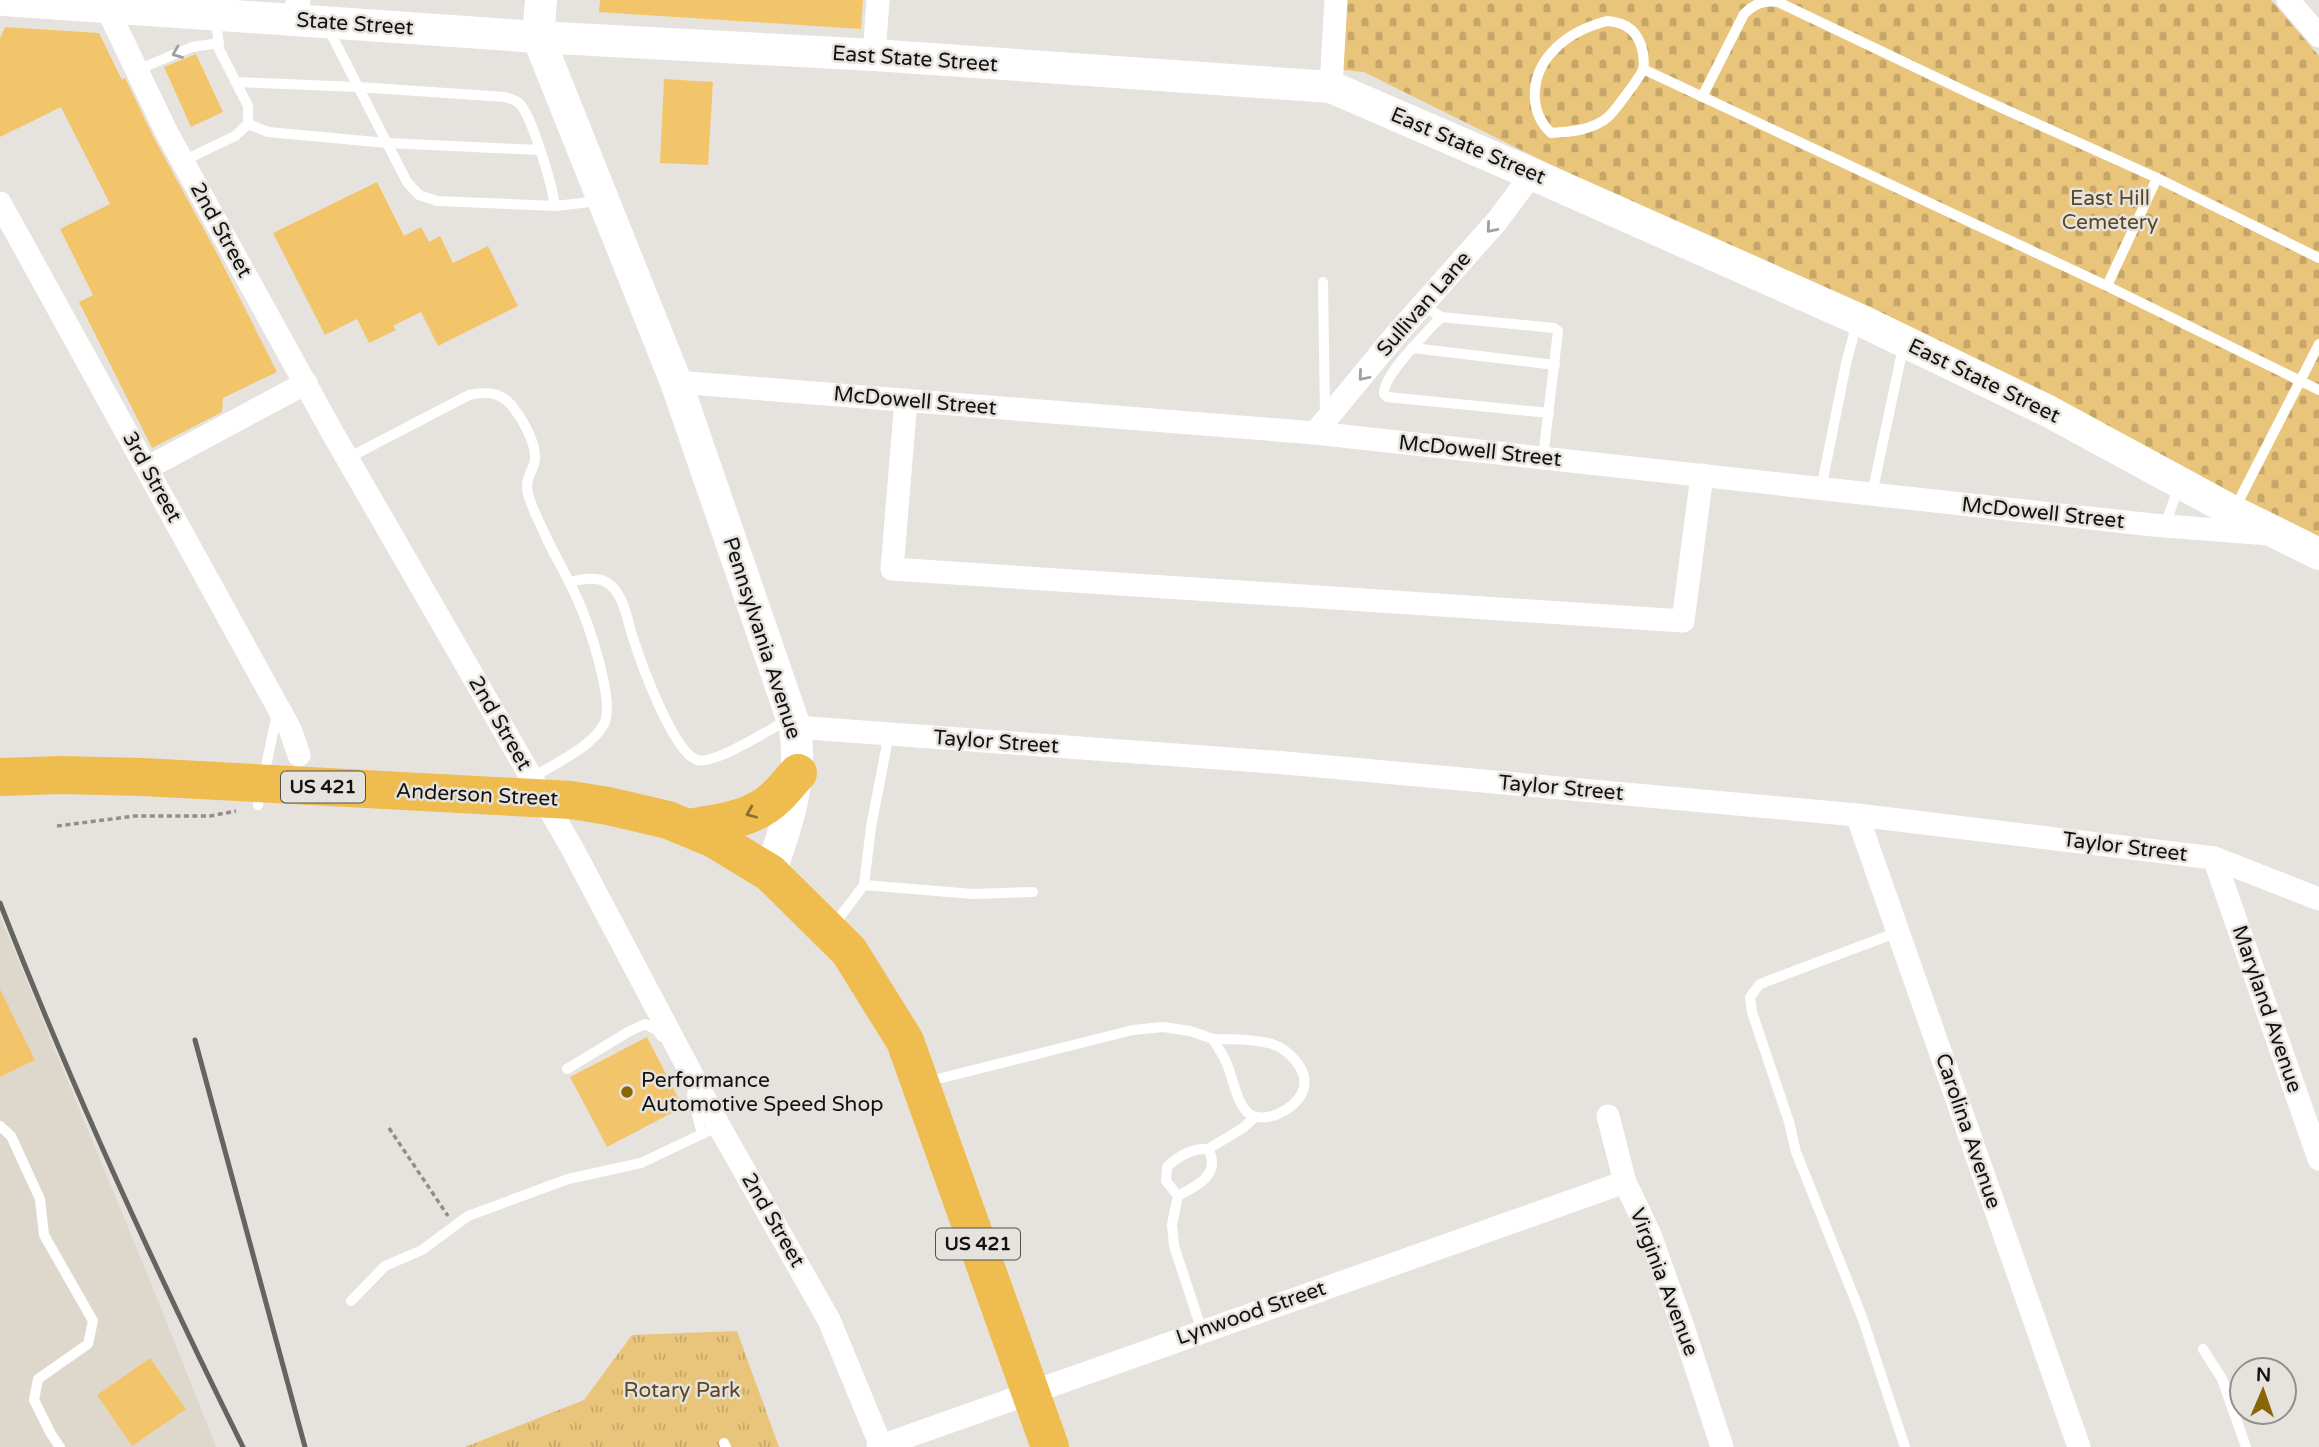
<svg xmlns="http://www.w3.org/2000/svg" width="2319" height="1447" viewBox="0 0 2319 1447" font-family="'Varela Round',sans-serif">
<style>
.built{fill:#ded8cc}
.grass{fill:url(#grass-tufts)}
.cemetery{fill:url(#cemetery-stones)}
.building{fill:#f3c56a}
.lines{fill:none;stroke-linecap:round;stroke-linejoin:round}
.path{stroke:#918f8b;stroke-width:3.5;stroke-dasharray:5 3.5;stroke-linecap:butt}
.lane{stroke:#fff;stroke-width:10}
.street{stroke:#fff;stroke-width:23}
.secondary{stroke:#fff;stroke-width:32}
.highway{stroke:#efbc4f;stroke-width:38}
.rail{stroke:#666461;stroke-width:5}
.oneway{stroke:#a1a09f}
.oneway2{stroke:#8c7033}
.poi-dot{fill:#8a6504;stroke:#e6e3de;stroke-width:2.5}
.labels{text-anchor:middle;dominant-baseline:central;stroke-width:5;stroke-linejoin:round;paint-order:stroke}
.shield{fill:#e6e3de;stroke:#52514e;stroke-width:2}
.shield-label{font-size:19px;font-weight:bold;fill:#131210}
.street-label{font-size:21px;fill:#131210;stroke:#e6e3de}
.park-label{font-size:21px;fill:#5a4721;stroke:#e6e3de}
.poi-label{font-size:21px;fill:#131210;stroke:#e6e3de;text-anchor:start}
</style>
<defs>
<pattern id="grass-tufts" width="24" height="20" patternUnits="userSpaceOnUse" patternTransform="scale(1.75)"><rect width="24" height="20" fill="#e9c47b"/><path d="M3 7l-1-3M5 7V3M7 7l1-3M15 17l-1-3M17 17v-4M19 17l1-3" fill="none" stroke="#c7a769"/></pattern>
<pattern id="cemetery-stones" width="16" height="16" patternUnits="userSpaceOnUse" patternTransform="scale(1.75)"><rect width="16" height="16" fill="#e9c47b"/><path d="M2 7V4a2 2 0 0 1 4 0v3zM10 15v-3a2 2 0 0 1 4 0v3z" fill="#c7a769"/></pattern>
</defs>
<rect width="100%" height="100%" fill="#e6e3de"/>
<polygon class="built" points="0,916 160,1305 216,1447 0,1447"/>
<polygon class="grass" points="737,1331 779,1447 465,1447 584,1400 632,1335"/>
<polygon class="cemetery" points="1345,0 2271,0 2319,56 2319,547 1364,72 1343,70"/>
<g class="building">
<polygon points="600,0 863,0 861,29 599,12"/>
<polygon points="5,27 99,33 122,80 125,78 155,140 219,257 277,372 223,398 222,412 152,448 79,302 93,295 60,229 110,204 61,107 0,137 0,38"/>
<polygon points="196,54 223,112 191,127 164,67"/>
<polygon points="664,79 713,82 708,165 660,163"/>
<polygon points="377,182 404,236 421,227 429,242 440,236 453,263 488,246 518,306 438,346 421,312 393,326 396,330 369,343 357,319 325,335 273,233"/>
<polygon points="0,989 35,1060 0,1077"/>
<polygon points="647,1037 683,1107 607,1147 570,1077"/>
<polygon points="150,1358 186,1409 132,1446 97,1395"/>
</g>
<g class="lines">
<g class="path">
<polyline points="57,826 135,816 210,816 236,811"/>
<polyline points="389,1128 448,1216"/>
</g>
<g class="lane">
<path d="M1607,21C1627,22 1639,32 1643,53C1643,57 1645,65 1643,69C1641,76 1613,113 1608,117C1593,130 1570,132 1551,133C1527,110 1531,73 1554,50C1568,35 1588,26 1607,21Z"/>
<polyline points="328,28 407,182 419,195 437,201 555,206 599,201"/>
<polyline points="1643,69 2107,286 2319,390"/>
<polyline points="137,70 192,47 219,43"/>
<path d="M236,82L358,87L505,97C511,99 516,100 520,104C533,119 552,185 555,206"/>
<path d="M1702,97L1744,14C1754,4 1763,0 1778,2L1971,94L2157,178L2319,258"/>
<polyline points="248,124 268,132 387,143 539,150"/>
<polyline points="183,161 235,136 248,124 248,106 219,49 216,16"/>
<polyline points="1323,282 1325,415"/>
<polyline points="2107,286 2157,178"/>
<polyline points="1424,306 1441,317 1554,328 1558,331 1543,458"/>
<path d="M1441,317C1428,331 1382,376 1384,394L1387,397L1549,413"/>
<polyline points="1413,348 1555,365"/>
<path d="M348,458L469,395C488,391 503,392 515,410C524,422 539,448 534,464C530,475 525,481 528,494C532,509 541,525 547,539C556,558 567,576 576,596C587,619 616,702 604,724C592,747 554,764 532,778"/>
<polyline points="1821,489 1846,364 1857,322"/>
<polyline points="1872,494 1904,343"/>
<polyline points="2234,510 2319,344"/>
<polyline points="2165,526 2179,485"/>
<path d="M569,582C580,580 595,576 606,582C624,592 627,620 633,638C641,663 673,752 697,760C715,765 772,728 789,719"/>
<polyline points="258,805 277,713"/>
<polyline points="864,885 973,894 1033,892"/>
<polyline points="833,926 864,885 871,827 889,734"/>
<polyline points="1898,932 1760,984 1750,997 1752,1012 1789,1122 1796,1152 1862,1317 1905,1447"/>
<polyline points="567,1069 628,1032 645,1024 657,1030 662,1037"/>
<path d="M926,1082L1133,1030L1163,1027L1190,1031L1213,1039C1217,1047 1223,1054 1226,1062C1233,1077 1236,1101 1247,1112C1263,1126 1294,1110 1302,1093C1312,1073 1290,1050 1272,1044C1253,1039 1233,1039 1213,1039"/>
<polyline points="692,1095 702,1134"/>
<polyline points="0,1126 11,1136 40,1199 44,1235 93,1321 88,1344 38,1379 34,1400 51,1434 60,1447"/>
<polyline points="1208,1149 1243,1128 1255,1117"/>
<path d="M1178,1196L1166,1181L1167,1167C1177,1157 1192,1148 1208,1149C1222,1174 1197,1186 1178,1196L1172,1224L1174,1246L1202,1331"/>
<polyline points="351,1301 385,1266 422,1250 468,1216 568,1179 641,1163 719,1126"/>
<polyline points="2203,1349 2222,1379 2246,1447"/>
<polyline points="724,1443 726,1447"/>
</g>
<g class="street">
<polyline points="103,0 167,133 332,432 572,848 719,1126 829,1320 881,1446"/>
<polyline points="2288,0 2319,36"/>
<polyline points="290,20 299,0"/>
<polyline points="874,55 878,0"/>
<polyline points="1331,87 1336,0"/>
<polyline points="0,203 290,729 299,755"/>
<polyline points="676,382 1315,433 2153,525 2269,534"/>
<polyline points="906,400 892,569 1683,621 1702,475"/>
<polyline points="1315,433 1394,337 1497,221 1532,174"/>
<polyline points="147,468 306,383"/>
<polyline points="795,727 1286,763 1857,815 2214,858 2319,899"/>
<polyline points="1857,815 2079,1447"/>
<polyline points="2214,858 2319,1159"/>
<polyline points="1608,1116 1625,1182 1650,1235 1682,1324 1722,1447"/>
<polyline points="878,1447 1625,1182"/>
</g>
<g class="secondary">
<polyline points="4,0 538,37 874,55 1331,87 1532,174 1858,319 2048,411 2234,512 2319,554"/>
<path d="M541,0L538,37L676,382L795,727C803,779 787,825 770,873"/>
</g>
<g class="highway">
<polyline points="0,777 60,775 143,777 571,800 608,806 668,820 714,839 770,873 849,951 905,1041 1050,1447"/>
<path d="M690,828C719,822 752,820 775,798C783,791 790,781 798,773"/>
</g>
<g class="rail">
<path d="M0,903C72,1088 155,1269 243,1447"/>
<polyline points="195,1040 305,1447"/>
</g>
</g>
<defs><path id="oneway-chevron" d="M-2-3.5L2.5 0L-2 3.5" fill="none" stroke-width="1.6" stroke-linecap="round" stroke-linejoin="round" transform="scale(1.75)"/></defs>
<g class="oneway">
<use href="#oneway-chevron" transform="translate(177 53) rotate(158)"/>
<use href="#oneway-chevron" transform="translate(1491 228) rotate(131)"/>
<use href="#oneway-chevron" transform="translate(1363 376) rotate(130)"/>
</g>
<use class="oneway2" href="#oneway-chevron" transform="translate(751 813) rotate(157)"/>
<circle class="poi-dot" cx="627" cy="1092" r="7"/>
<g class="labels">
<g class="shield">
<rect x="281" y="771.5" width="84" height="31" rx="5"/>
<rect x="936" y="1228.5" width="84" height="31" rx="5"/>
</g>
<g class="shield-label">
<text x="323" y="787">US 421</text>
<text x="978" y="1244">US 421</text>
</g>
<g class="street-label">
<text transform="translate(355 24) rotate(4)">State Street</text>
<text transform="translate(915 59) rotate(4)">East State Street</text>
<text transform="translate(1468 146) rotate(23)">East State Street</text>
<text transform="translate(221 230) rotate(61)">2nd Street</text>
<text transform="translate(1424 304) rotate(-49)">Sullivan Lane</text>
<text transform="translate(1984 381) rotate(26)">East State Street</text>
<text transform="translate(915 401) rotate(5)">McDowell Street</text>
<text transform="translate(1480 451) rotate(6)">McDowell Street</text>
<text transform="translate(152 477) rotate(61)">3rd Street</text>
<text transform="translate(2043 513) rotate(6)">McDowell Street</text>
<text transform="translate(762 638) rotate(72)">Pennsylvania Avenue</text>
<text transform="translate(500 723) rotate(60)">2nd Street</text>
<text transform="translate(996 742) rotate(4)">Taylor Street</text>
<text transform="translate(1561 788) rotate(5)">Taylor Street</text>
<text transform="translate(477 795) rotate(3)">Anderson Street</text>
<text transform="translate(2125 847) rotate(7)">Taylor Street</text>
<text transform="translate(2267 1009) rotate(71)">Maryland Avenue</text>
<text transform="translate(1968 1131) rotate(71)">Carolina Avenue</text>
<text transform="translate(773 1220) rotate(60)">2nd Street</text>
<text transform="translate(1664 1282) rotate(69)">Virginia Avenue</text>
<text transform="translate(1251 1313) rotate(-19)">Lynwood Street</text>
</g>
<g class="park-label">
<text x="2110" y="198">East Hill<tspan x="2110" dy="24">Cemetery</tspan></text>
<text x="682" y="1390">Rotary Park</text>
</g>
<g class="poi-label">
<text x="641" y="1080">Performance<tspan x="641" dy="24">Automotive Speed Shop</tspan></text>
</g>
</g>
<g transform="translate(2263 1391) rotate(2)"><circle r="33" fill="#e6e3de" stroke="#928f8c" stroke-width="2"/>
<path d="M0-5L12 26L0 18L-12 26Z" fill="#8a6504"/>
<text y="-10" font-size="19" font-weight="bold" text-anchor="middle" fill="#131210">N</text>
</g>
</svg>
